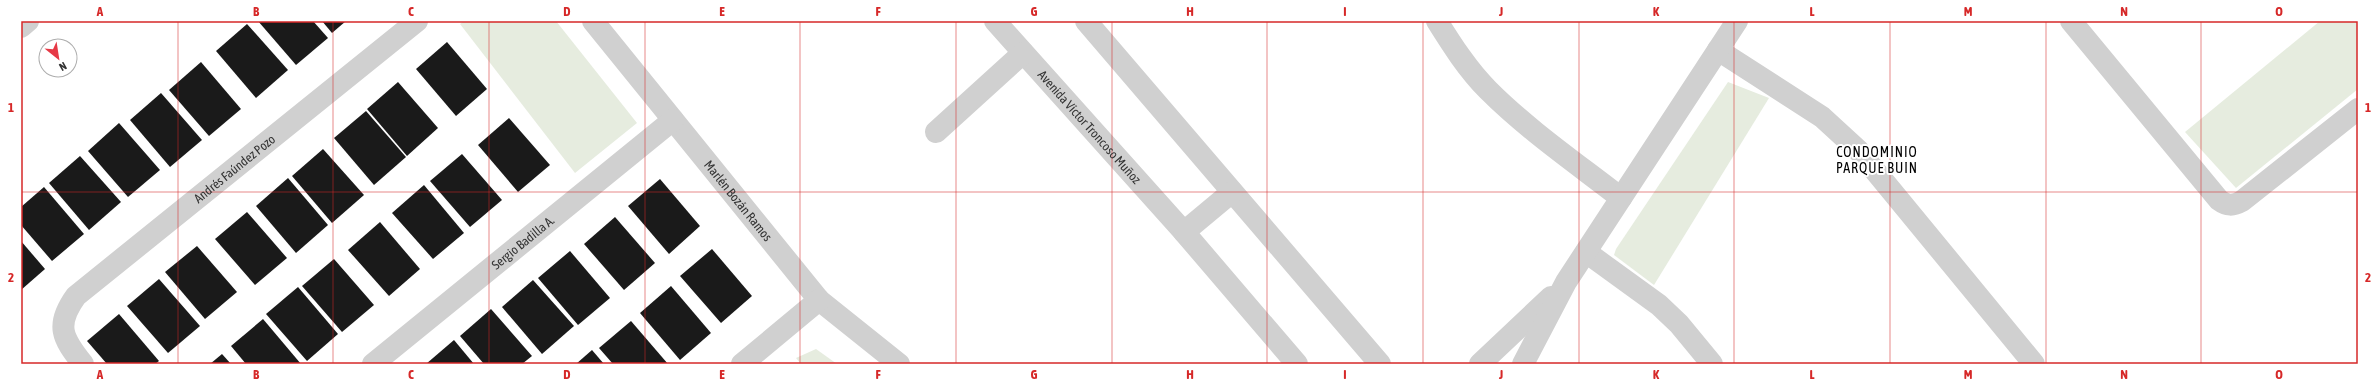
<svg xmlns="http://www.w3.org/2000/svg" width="2379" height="385" viewBox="0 0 2379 385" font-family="'Asap Condensed',sans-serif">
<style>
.green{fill:#e6ecdf}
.building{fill:#1a1a1a}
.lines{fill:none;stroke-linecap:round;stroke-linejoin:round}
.minor{stroke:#d0d0d0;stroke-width:22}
.grid{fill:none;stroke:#d62828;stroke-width:1;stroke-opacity:0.55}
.labels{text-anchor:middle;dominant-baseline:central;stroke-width:4;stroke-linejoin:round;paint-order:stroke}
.street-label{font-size:13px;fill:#333;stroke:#fff}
.neighbourhood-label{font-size:14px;letter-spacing:1px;fill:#000;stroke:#fff}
.neatline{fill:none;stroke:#d62828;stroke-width:1.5}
.grid-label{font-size:13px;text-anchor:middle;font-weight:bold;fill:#d62828}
</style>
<rect width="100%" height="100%" fill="#fff"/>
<g class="green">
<polygon points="464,21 556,21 637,123 575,173 460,24"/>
<polygon points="2320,21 2358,21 2358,89 2236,188 2185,132"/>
<polygon points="1728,82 1769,98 1654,285 1614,255 1616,249"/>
<polygon points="816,349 837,364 801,364 796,358"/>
</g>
<g class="building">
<polygon points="258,21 313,21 328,38 296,65"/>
<polygon points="322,21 346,21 332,33"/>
<polygon points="247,24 288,70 256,98 216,51"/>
<polygon points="447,42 487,89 456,116 416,69"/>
<polygon points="201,62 241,109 209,136 169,90"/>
<polygon points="398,82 438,128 407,156 367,109"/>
<polygon points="161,93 202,140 170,167 130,120"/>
<polygon points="366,111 406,157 374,185 334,138"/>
<polygon points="509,118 550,165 518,192 478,145"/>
<polygon points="119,123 160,170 128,197 88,151"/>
<polygon points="323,149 364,195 332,223 292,176"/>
<polygon points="462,154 502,200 470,227 430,181"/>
<polygon points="80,156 121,202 89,230 49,183"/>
<polygon points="288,178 328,225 296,253 256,206"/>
<polygon points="660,179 700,226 669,254 628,206"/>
<polygon points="424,185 464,233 433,259 392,213"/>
<polygon points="44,187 84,234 52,261 21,225 21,207"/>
<polygon points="247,212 287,258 255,285 215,239"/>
<polygon points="615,217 655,263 624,290 584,244"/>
<polygon points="380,222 420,269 389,296 348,250"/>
<polygon points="21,241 45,269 21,290"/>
<polygon points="197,246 237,292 205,319 165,272"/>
<polygon points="712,249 752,296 721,323 680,276"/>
<polygon points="570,251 610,298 578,325 538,278"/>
<polygon points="334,259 374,305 342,332 302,286"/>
<polygon points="159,279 200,326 168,353 127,306"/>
<polygon points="533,280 574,326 542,354 502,307"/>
<polygon points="671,286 711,333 680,360 640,313"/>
<polygon points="298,287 338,334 307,361 266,314"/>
<polygon points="491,309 532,356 522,364 484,364 460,336"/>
<polygon points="119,314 159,361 155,364 107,364 87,341"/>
<polygon points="263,319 301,364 246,364 231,346"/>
<polygon points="631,321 668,364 613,364 599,348"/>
<polygon points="454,340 474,364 426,364"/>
<polygon points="592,350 604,364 576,364"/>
<polygon points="222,354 231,364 210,364"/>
</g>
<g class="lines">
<g class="minor">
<path id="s1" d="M593,21L819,300L899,364"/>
<path id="s2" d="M995,21L1184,232L1297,364"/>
<polyline points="1086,21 1380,364"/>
<path d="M1437,21C1452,45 1468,70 1488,90C1528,130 1576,163 1621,198"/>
<path d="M2071,21L2219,200C2227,206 2233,206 2242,201L2358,109"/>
<polyline points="21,27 28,21"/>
<polyline points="1718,50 1822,117 1858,150 2034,364"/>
<polyline points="936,132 1023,53"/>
<polyline points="1184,232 1232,192"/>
<polyline points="1586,252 1659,305 1679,324 1712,364"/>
<path id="s3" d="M83,364C62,338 55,325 76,296L417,21"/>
<path id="s4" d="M373,364L673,120"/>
<polyline points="742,364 819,300"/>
<polyline points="1480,364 1551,297"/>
<polyline points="1523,364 1566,282 1737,21"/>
</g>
</g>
<path class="grid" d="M178,21V364M333,21V364M489,21V364M645,21V364M800,21V364M956,21V364M1112,21V364M1267,21V364M1423,21V364M1579,21V364M1734,21V364M1890,21V364M2046,21V364M2201,21V364M21,192H2358"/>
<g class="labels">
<g class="street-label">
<text stroke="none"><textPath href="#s2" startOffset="142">Avenida Víctor Troncoso Muñoz</textPath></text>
<text stroke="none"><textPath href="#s3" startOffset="280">Andrés Faúndez Pozo</textPath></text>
<text stroke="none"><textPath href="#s1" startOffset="231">Marlén Bozán Ramos</textPath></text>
<text stroke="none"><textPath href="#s4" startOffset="193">Sergio Badilla A.</textPath></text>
</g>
<g class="neighbourhood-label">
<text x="1877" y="152">CONDOMINIO<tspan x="1877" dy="16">PARQUE BUIN</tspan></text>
</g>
</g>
<rect width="2379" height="385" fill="none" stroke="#ffffff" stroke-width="44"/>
<g transform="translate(58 58) rotate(150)"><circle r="19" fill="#ffffff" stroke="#adadad"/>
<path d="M0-3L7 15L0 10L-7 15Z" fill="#e63946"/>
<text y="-6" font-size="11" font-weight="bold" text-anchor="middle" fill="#333333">N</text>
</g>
<rect x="22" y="22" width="2335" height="341" class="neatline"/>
<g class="grid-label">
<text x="100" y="16">A</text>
<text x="256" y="16">B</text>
<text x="411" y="16">C</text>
<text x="567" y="16">D</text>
<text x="722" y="16">E</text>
<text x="878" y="16">F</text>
<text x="1034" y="16">G</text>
<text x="1190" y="16">H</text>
<text x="1345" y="16">I</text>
<text x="1501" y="16">J</text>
<text x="1656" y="16">K</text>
<text x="1812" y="16">L</text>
<text x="1968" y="16">M</text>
<text x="2124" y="16">N</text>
<text x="2279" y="16">O</text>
<text x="11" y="112">1</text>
<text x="2368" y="112">1</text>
<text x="11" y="282">2</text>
<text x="2368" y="282">2</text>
<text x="100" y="379">A</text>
<text x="256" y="379">B</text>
<text x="411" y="379">C</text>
<text x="567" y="379">D</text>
<text x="722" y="379">E</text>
<text x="878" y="379">F</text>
<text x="1034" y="379">G</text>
<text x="1190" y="379">H</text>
<text x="1345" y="379">I</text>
<text x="1501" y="379">J</text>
<text x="1656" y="379">K</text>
<text x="1812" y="379">L</text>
<text x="1968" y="379">M</text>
<text x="2124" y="379">N</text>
<text x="2279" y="379">O</text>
</g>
</svg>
